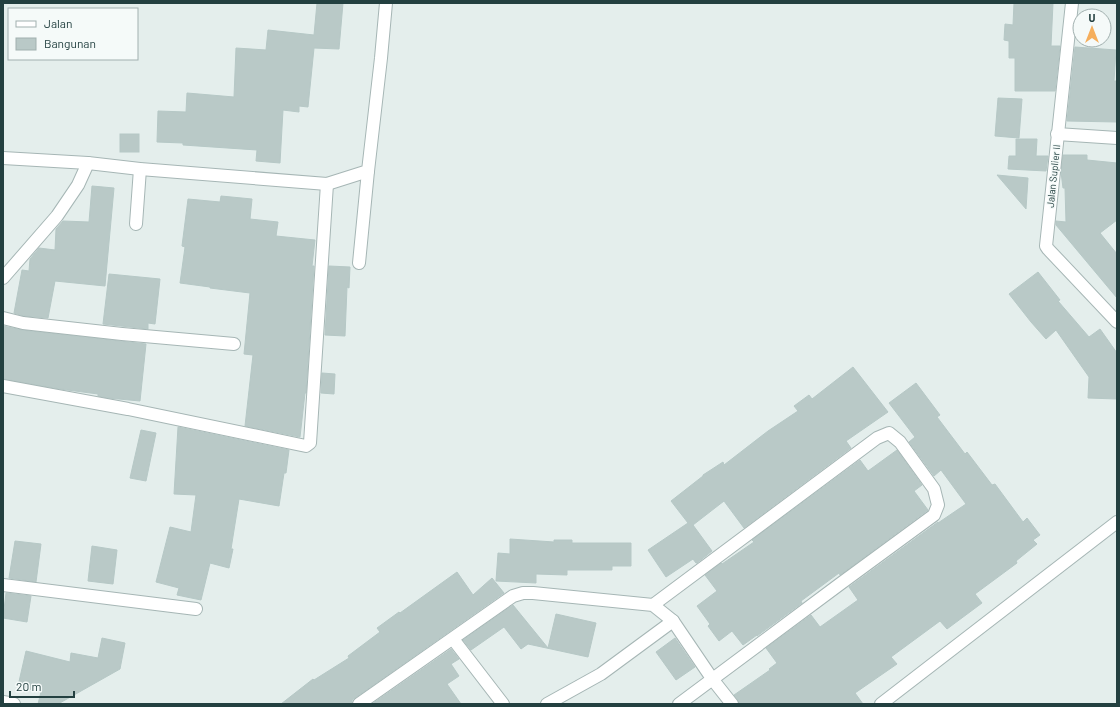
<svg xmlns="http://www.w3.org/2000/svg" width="1120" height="707" viewBox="0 0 1120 707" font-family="Barlow,sans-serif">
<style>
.building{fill:#b9c9c7;stroke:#b6c8c6}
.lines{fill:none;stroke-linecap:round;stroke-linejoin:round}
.minor-casing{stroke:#a6b6b5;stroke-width:14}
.minor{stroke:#fff;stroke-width:12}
.labels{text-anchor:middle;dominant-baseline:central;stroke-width:3;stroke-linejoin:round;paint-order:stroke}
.street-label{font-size:10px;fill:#234040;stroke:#f5faf9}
</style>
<rect width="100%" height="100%" fill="#e4eeec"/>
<g class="building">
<polygon points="317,3 343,3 339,49 314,48 308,107 299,106 299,112 283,110 280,163 256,161 257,150 183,145 183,143 157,142 158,111 186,112 187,93 234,97 236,48 266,50 268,30 314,35"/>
<polygon points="1014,3 1053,3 1051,46 1060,46 1055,91 1015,91 1015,58 1009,58 1009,41 1004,40 1005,24 1013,25"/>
<polygon points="1075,47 1116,50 1114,81 1117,81 1117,122 1067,121"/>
<polygon points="998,98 1022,99 1019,138 995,136"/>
<rect x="120" y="134" width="19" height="18"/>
<polygon points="1016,139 1037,139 1036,156 1048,156 1046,171 1008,169 1009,156 1016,156"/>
<polygon points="1063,155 1087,155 1087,160 1117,163 1117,220 1100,233 1117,254 1117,298 1056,225 1056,221 1066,222 1065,188 1063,188 1061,172"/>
<polygon points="997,175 1028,178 1026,209"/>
<polygon points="92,186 114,188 105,286 55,281 48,318 24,316 14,313 22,270 29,271 30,259 39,248 55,250 56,229 63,221 89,222"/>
<polygon points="221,196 252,199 250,219 278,222 276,236 315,240 312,266 314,266 306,393 305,393 300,437 245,426 253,355 244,354 250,293 210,288 210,287 180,283 185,247 182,246 188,199 220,202"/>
<polygon points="329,266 350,267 349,288 347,287 345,336 325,335"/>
<polygon points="1038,272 1060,300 1058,301 1089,337 1100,329 1117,353 1117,399 1088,398 1089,377 1056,330 1046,339 1031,322 1009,294"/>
<polygon points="109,274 160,279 155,324 148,323 148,329 103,324"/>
<polygon points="3,326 22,330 146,344 140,401 108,398 98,396 98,394 60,389 3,379"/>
<polygon points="853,367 888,412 846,441 851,448 744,528 724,501 693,525 712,551 697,563 696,563 693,559 666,577 648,550 688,523 671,501 703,476 703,475 723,462 724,465 768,431 798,411 794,406 809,395 812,399"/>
<polygon points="322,373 335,374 334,394 321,393"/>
<polygon points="916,383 940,415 937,417 965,454 967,452 992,485 995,484 1023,522 1027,518 1040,535 1033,540 1037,544 1016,561 1017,563 975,594 982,603 947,629 940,621 891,657 897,664 855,693 863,704 739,704 738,700 734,695 770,670 769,669 777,663 766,648 811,615 820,627 858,600 849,587 938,522 938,523 966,504 941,470 934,476 909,442 915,437 889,403"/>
<polygon points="178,427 289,450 286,473 284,473 279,506 239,499 231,549 233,549 229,568 210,563 201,600 177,595 179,588 156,582 170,527 191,532 196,495 174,494"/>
<polygon points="141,430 156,433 146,481 130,478"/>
<polygon points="897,450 922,485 914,491 928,510 840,575 839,573 801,601 802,603 757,636 757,635 743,645 732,631 719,641 708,626 710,624 697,606 717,591 705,575 721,563 722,564 754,542 752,540 860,460 868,471"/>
<polygon points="510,539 554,542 554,540 572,540 572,543 631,543 631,566 612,566 612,570 567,570 567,575 536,574 536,583 496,581 498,553 510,554"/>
<polygon points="15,541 41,544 36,582 9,578"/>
<polygon points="92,546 117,550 113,584 88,581"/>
<polygon points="457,572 473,595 492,578 504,593 355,698 352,700 352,704 281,704 313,679 314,680 349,658 348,656 380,632 377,628 399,612 400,613"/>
<polygon points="6,593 31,596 27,622 3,618"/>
<polygon points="513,605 548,648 556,614 596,623 588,657 528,644 521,649 504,627 471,650 463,640"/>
<polygon points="102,638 125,643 120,669 58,704 38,704 41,692 18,686 26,651 70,662 71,653 98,658"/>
<polygon points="675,638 695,667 676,680 656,652"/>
<polygon points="451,649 459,659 451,664 459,676 447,684 461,704 372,704"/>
</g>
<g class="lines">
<defs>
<g id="minor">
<polyline points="1072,3 1046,246 1048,249 1117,322"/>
<polyline points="1057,134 1117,138"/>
<polyline points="3,158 88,163 140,169 327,184 368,171 381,58 386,3"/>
<polyline points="136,224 140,169"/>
<polyline points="359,263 368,171"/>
<polyline points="3,278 57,216 78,185 88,163"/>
<polyline points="3,318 23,323 122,334 234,344"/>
<polyline points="3,386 128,409 306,446 310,443 327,184"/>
<polyline points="3,585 196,609"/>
<polyline points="653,605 877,438 889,433 900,442 934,489 938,505 934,515 840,584 679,704"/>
<polyline points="453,639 503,704"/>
<polyline points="3,702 14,704"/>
<polyline points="359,704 513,596 523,593 533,593 653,605 673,621 713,680 732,704"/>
<polyline points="547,704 601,674 673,621"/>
<polyline points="881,704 1117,522"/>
</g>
</defs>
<use href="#minor" class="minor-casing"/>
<use href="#minor" class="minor"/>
</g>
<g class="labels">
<g class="street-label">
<text transform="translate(1053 176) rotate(-84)">Jalan Suplier II</text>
</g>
</g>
<rect width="1120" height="707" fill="none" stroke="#234040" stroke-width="8"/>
<rect x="8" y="8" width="130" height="52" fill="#f5faf9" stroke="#a1b0af"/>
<rect x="16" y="21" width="20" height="6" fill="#ffffff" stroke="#a1b0af"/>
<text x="44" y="28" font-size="12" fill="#234040">Jalan</text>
<rect x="16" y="38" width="20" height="12" fill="#b9c9c7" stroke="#a1b0af"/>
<text x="44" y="48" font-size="12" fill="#234040">Bangunan</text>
<g transform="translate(1092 28)"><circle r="19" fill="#f5faf9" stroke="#a1b0af"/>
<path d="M0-3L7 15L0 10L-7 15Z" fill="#f5ae5c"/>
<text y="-6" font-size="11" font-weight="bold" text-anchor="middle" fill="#234040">U</text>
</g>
<path d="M10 691v6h64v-6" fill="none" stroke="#234040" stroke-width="2"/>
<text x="16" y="691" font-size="12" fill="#234040" stroke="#f5faf9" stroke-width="3" paint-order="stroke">20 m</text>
</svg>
